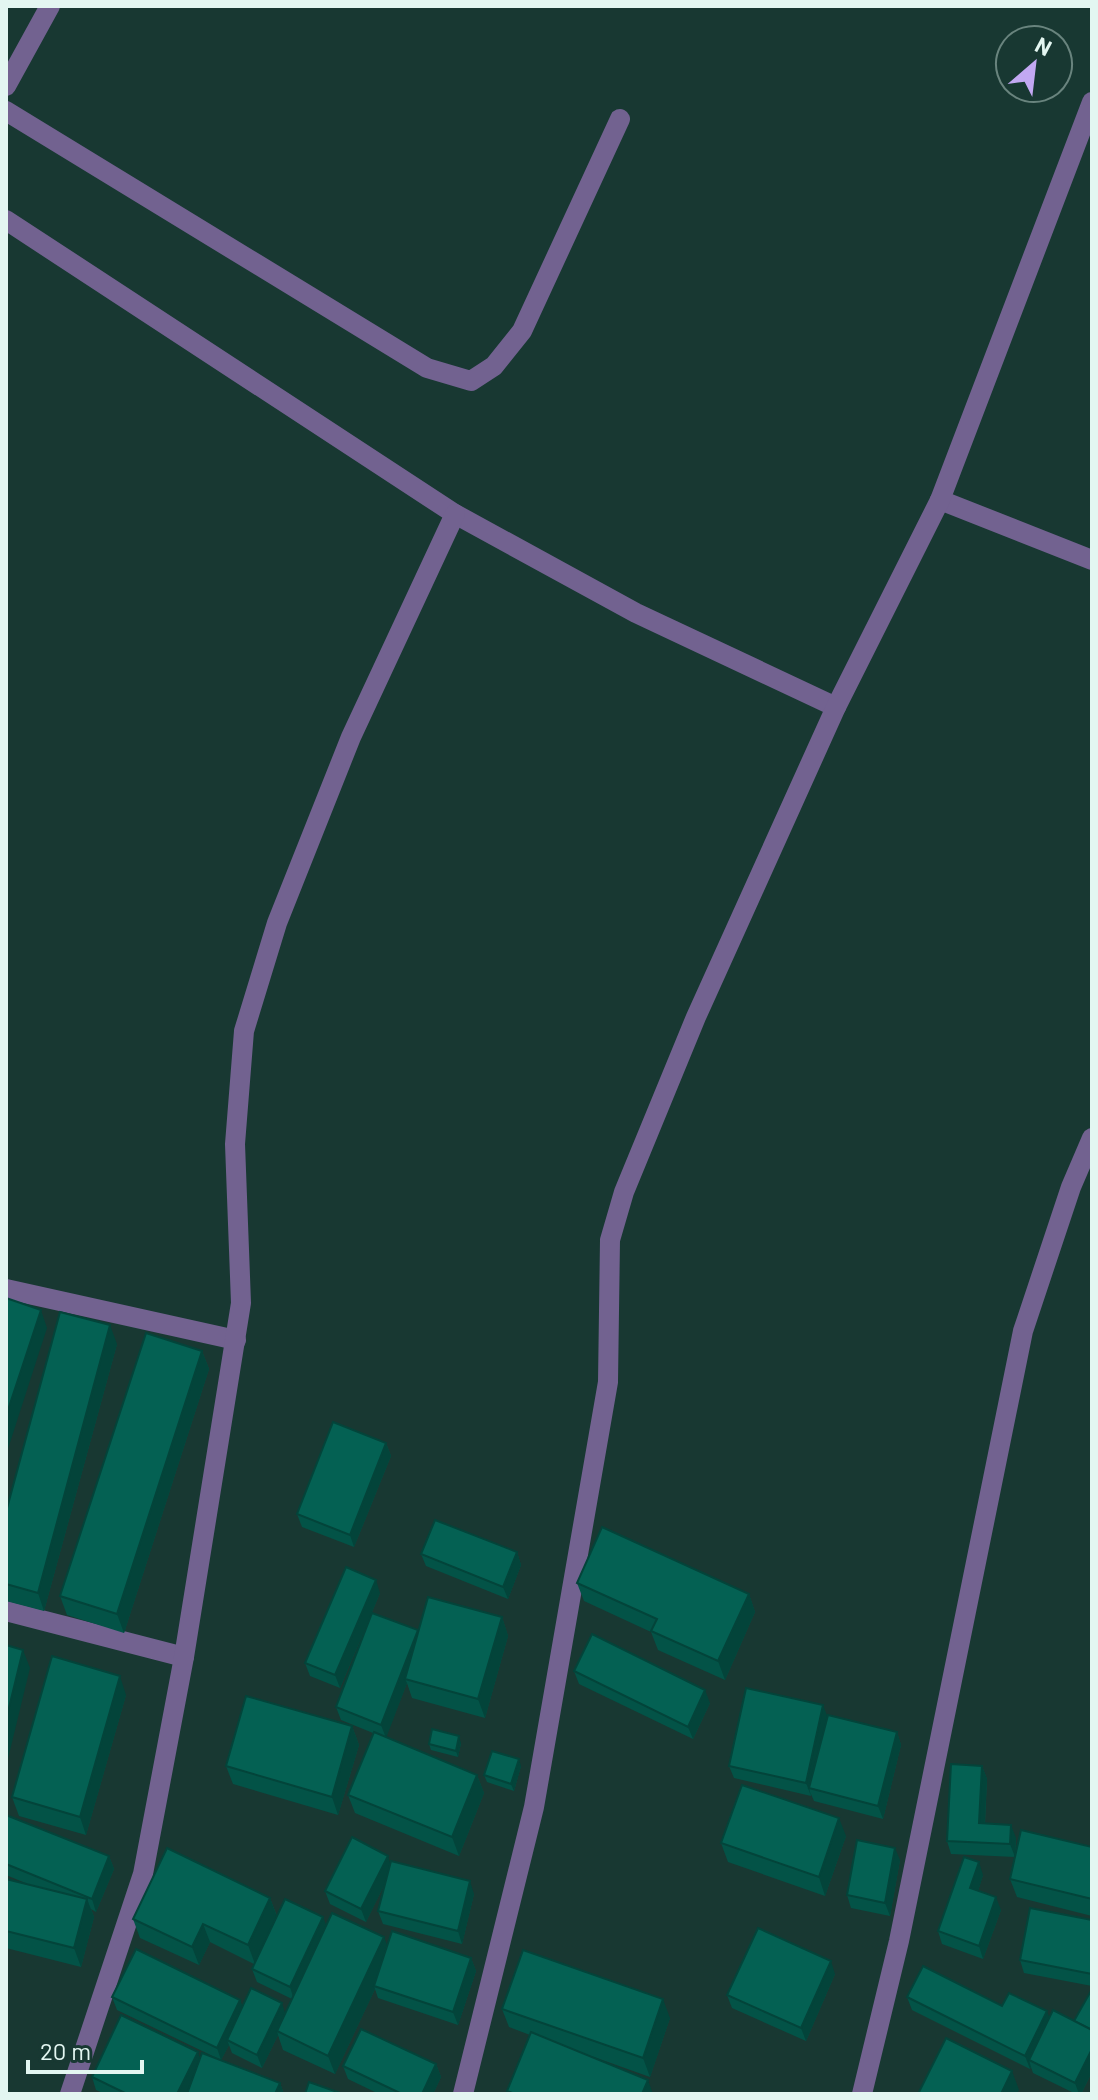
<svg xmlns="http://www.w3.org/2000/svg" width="1098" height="2100" viewBox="0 0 1098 2100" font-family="Barlow,sans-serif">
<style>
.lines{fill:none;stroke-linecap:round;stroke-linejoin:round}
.service{stroke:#726290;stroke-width:20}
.minor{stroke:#726290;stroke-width:20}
.wall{fill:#035347}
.shaded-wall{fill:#03443a}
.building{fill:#046153;stroke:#03443a;stroke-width:2}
</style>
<rect width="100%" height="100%" fill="#183832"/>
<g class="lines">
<g class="service">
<polyline points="6,111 427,368 471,381 494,366 522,331 620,119"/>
<polyline points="6,1611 184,1657"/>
</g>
<g class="minor">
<polyline points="6,86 50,6"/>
<polyline points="6,220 455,514 636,613 836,707"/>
<polyline points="940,500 1092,560"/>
<polyline points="6,1289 236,1340"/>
<polyline points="70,2094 143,1874 184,1657 241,1303 235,1144 244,1031 277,923 351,737 455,514"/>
<polyline points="463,2094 534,1807 608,1382 610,1240 624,1192 696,1017 836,707 940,500 1092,102"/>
<polyline points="862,2094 899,1941 1023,1331 1071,1187 1092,1138"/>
</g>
</g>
<g class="wall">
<polygon points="117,1344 44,1611 6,1601 6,1512"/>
<polygon points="202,1351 209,1369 124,1633 67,1615 60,1596"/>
<polygon points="386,1443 391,1456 354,1547 302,1527 297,1514"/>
<polygon points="517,1552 521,1565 508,1599 426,1566 421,1554"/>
<polygon points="577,1583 749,1594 755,1612 725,1680 658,1650 651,1632 584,1601"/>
<polygon points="380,1593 340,1688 310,1676 305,1663"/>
<polygon points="502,1617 508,1636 485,1718 412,1698 407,1683 386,1737 477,1775 484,1793 459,1856 355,1813 348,1795 373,1733 341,1720 336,1707 418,1632"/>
<polygon points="574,1671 710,1703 693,1739 579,1684"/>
<polygon points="126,1695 86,1835 19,1816 12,1797"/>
<polygon points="827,1716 897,1732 901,1745 883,1819 814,1801 811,1794 811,1796 734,1778 729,1766"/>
<polygon points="352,1726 359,1745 338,1815 233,1784 226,1766"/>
<polygon points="461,1743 458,1757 431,1750 429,1744"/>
<polygon points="521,1766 514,1791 487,1782 484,1775"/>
<polygon points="982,1766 987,1779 985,1824 1016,1838 1015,1857 951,1854 947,1841"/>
<polygon points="6,1815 109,1856 114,1869 96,1912 91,1909 94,1917 81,1967 6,1948 6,1879 28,1884 6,1875"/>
<polygon points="846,1836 825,1896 728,1862 721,1843"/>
<polygon points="1092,1847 1092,1916 1017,1897 1010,1879"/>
<polygon points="900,1860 890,1916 851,1908 847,1895"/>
<polygon points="390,1863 474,1894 462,1944 383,1924 378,1911 385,1883 366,1922 330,1904 325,1891"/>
<polygon points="983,1875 978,1891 1001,1910 983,1959 942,1944 938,1931"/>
<polygon points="270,1898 277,1916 326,1926 387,1946 471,1958 476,1971 458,2025 378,1998 375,1989 335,2074 283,2050 278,2035 262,2068 232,2053 229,2045 221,2060 117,2010 112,1997 240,2000 242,2006 285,2013 292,1999 257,1982 252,1969 254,1964 210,1942 199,1965 140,1938 133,1919"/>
<polygon points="1092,1920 1092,1986 1024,1973 1020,1960"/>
<polygon points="835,1974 806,2041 732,2008 727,1995"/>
<polygon points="907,1997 1002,2006 1050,2017 1092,2072 1081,2094 1076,2094 1033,2073 1031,2067 1030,2069 912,2010"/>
<polygon points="502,2009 670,2018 650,2077 577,2051 653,2094 508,2094 507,2091 530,2035 509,2027"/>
<polygon points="200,2059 280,2083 284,2094 105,2094 96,2090 92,2077"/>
<polygon points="436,2064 441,2077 433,2094 379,2094 348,2079 343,2066"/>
</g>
<g class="shaded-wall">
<polygon points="41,1310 47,1328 6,1455 6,1416"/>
<polygon points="110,1325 117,1344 44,1611 38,1593"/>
<polygon points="202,1351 209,1369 124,1633 117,1614"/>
<polygon points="386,1443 391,1456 354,1547 350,1535"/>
<polygon points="517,1552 521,1565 508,1599 503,1587"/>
<polygon points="376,1580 380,1593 340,1688 335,1675"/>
<polygon points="749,1594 755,1612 725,1680 718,1661"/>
<polygon points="502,1617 508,1636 485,1718 478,1699"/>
<polygon points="418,1630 422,1643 405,1679 407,1683 386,1738 381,1725"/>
<polygon points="23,1650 30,1668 6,1767 6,1720"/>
<polygon points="120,1676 126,1695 86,1835 80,1817"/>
<polygon points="705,1690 710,1703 693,1739 688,1727"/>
<polygon points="823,1705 828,1718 809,1788 811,1796 806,1783"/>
<polygon points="352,1726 359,1745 338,1815 332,1797"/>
<polygon points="897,1732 901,1745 883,1819 878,1806"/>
<polygon points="459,1736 461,1743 458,1757 456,1751"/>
<polygon points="519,1759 521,1766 514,1791 511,1784"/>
<polygon points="982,1766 987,1779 984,1836 979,1823"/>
<polygon points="477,1775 484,1793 459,1856 452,1837"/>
<polygon points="839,1818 846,1836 825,1896 819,1877"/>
<polygon points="1011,1825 1016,1838 1015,1857 1010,1844"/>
<polygon points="895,1848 900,1860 890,1916 885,1903"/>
<polygon points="109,1856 114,1869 96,1912 92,1899"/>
<polygon points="388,1856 392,1869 366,1922 361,1909"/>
<polygon points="979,1862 983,1875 975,1901 970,1888"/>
<polygon points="470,1881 474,1894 462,1944 458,1931"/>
<polygon points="996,1897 1001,1910 983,1959 979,1946"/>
<polygon points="270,1898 277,1917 255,1964 248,1945"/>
<polygon points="87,1899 94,1917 81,1967 74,1948"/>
<polygon points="323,1917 328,1930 294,2000 290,1987"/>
<polygon points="203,1924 210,1942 199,1965 192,1947"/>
<polygon points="384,1937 391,1956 374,1986 375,1989 335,2074 328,2056"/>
<polygon points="471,1958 476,1971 458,2025 453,2012"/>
<polygon points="831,1961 835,1974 806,2041 801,2028"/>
<polygon points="663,1999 670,2018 650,2077 643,2058"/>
<polygon points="240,2000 245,2012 227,2040 229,2045 221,2060 217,2048"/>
<polygon points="282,2003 286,2016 277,2031 278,2035 262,2068 257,2055"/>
<polygon points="1047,2011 1052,2024 1029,2060 1031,2067 1030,2069 1025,2056"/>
<polygon points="1092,2049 1092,2072 1081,2094 1079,2094 1075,2083"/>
<polygon points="198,2052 202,2065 188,2094 177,2094"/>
<polygon points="436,2064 441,2077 433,2094 422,2094"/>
<polygon points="1012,2071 1019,2090 1017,2094 1001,2094"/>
<polygon points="648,2080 653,2094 642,2094"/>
<polygon points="280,2083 284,2094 275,2094"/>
</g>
<g class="building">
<polygon points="6,1298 41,1310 6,1416"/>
<polygon points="60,1312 110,1325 38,1593 6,1584 6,1512"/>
<polygon points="146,1333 202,1351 117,1614 60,1596"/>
<polygon points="333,1422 386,1443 350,1535 297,1514"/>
<polygon points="435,1520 517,1552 503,1587 421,1554"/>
<polygon points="602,1527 749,1594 718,1661 651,1631 657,1619 577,1583"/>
<polygon points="346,1567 376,1580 335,1675 305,1663"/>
<polygon points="428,1597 502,1617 478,1699 405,1679"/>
<polygon points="372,1613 418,1630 381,1725 336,1707"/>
<polygon points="592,1634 705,1690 688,1727 574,1671"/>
<polygon points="6,1645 23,1650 6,1720"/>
<polygon points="52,1656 120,1676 80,1817 12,1797"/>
<polygon points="746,1688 823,1705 806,1783 729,1766"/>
<polygon points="246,1696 352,1726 332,1797 226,1766"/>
<polygon points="828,1715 897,1732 878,1806 809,1788"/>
<polygon points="432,1729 459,1736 456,1751 429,1744"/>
<polygon points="374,1732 477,1775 452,1837 348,1795"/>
<polygon points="492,1751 519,1759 511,1784 484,1775"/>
<polygon points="951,1764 982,1766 979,1823 1011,1825 1010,1844 947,1841"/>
<polygon points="742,1785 839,1818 819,1877 721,1843"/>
<polygon points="6,1815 109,1856 92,1899 6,1864"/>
<polygon points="1021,1830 1092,1847 1092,1899 1010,1879"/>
<polygon points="352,1837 388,1856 361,1909 325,1891"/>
<polygon points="857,1840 895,1848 885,1903 847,1895"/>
<polygon points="167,1848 270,1898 248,1945 203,1924 192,1947 133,1919"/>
<polygon points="964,1857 979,1862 970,1888 996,1897 979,1946 938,1931"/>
<polygon points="391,1861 470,1881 458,1931 378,1911"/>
<polygon points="6,1879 87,1899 74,1948 6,1931"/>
<polygon points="285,1899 323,1917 290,1987 252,1969"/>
<polygon points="1030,1908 1092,1920 1092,1974 1020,1960"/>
<polygon points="332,1913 384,1937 328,2056 277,2031"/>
<polygon points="758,1928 831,1961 801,2028 727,1995"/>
<polygon points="392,1931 471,1958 453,2012 374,1986"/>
<polygon points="136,1949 240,2000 217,2048 112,1997"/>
<polygon points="523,1950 663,1999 643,2058 502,2009"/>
<polygon points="923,1966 1002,2006 1009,1993 1047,2011 1025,2056 907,1997"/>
<polygon points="251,1988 282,2003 257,2055 227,2040"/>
<polygon points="1092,1989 1092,2030 1074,2021"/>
<polygon points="1053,2010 1092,2030 1092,2049 1075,2083 1029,2060"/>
<polygon points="121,2015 198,2052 177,2094 127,2094 92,2077"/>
<polygon points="361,2029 436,2064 422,2094 402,2094 343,2066"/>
<polygon points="531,2032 648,2080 642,2094 515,2094 507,2091"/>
<polygon points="946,2038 1012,2071 1001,2094 918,2094"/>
<polygon points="202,2053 280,2083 275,2094 187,2094"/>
<polygon points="309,2082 343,2094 305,2094"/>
</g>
<rect width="1098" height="2100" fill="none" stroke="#e3f6f1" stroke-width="16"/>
<g transform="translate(1034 64) rotate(28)"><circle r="38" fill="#183832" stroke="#69847e" stroke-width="2"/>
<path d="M0-6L14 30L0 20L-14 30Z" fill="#c2a8f2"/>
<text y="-12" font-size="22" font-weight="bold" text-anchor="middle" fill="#e3f6f1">N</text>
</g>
<path d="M28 2060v12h114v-12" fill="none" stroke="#e3f6f1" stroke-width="4"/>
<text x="40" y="2060" font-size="24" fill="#e3f6f1" stroke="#183832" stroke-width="6" paint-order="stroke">20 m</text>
</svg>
